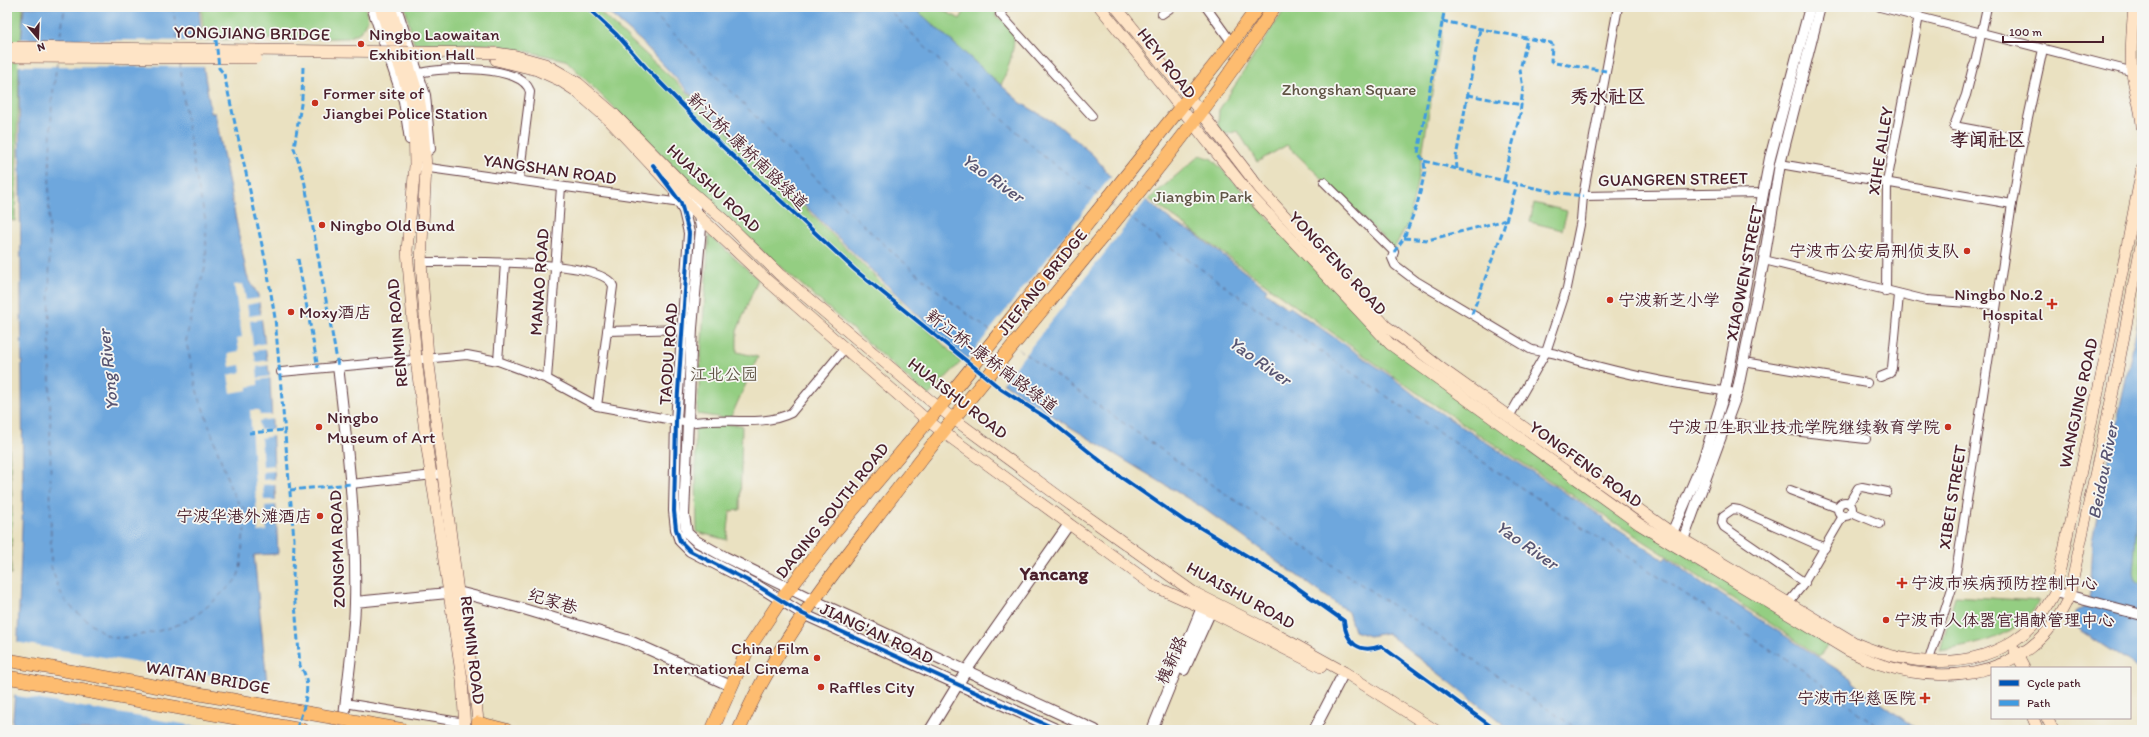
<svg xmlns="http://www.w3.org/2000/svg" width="2149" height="737" viewBox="0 0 2149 737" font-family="Itim,'LXGW WenKai TC',sans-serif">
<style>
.green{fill:#94ce82;stroke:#6f7656}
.water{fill:#6ea7dd;stroke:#5c6384}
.pier{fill:#eae1c1}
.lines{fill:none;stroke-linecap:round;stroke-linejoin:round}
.ferry{stroke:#585572;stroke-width:1;stroke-dasharray:5 4;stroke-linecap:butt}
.minor-casing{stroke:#623c42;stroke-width:10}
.tertiary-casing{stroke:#623c42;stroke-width:12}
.secondary-casing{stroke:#623c42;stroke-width:12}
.primary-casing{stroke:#623c42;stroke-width:14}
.minor{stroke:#fff;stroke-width:8}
.tertiary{stroke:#fff;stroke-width:10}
.secondary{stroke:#fee4c6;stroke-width:11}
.primary{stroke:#fdbc70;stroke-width:13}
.secondary-bridge-casing{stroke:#623c42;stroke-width:12;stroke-linecap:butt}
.primary-bridge-casing{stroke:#623c42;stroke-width:14;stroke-linecap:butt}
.secondary-bridge{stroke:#fee4c6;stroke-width:11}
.primary-bridge{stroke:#fdbc70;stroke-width:13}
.quiet{stroke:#409be1;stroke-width:3;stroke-dasharray:6 3;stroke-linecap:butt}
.cycleway-casing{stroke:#f6f6f2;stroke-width:6}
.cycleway{stroke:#0057b8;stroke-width:4}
.poi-dot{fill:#c8321e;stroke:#f6f6f2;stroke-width:1.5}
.labels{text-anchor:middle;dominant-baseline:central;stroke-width:3.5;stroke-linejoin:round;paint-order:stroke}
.street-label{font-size:17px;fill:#4a1f2b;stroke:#f6f6f2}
.poi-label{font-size:17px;fill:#4a1f2b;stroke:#f6f6f2;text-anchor:start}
.park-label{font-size:17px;fill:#605445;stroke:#f6f6f2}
.water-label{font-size:18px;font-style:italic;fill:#585572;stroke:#f6f6f2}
.quarter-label{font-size:19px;font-weight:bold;fill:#4a1f2b;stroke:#f6f6f2}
</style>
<rect width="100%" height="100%" fill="#f6f6f2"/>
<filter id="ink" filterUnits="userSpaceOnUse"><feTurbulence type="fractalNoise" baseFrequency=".025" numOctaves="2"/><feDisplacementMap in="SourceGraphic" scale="8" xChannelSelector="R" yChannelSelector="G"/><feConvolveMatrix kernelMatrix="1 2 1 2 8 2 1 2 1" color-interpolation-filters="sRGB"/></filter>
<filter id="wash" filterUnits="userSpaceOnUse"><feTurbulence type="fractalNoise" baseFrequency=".012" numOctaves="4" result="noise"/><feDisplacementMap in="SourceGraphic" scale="16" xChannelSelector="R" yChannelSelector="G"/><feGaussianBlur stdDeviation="0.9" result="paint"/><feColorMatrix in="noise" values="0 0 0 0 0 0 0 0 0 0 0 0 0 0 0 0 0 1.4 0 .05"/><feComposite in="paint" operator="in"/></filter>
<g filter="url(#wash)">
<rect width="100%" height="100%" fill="#eae1c1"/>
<g class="green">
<polygon points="7,7 23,7 19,78 15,221 7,220"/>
<polygon points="201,7 365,7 368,19 360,32 348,38 204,40"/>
<polygon points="405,7 594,7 699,103 961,362 928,396 711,205 566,60 498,45 414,44"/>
<path d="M913,7H937L960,19L967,7H1000L995,16C1002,20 1011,24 1013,33C1017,45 1006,74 1001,85Z"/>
<polygon points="1286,7 1446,7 1419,173 1409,222 1394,248 1287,145 1257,162 1238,131 1222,135 1218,125 1219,110"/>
<path d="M1200,155L1212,159L1382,337L1680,550L1828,645L1819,656C1685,565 1547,482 1413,390C1324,328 1237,263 1149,199Z"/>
<polygon points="1534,203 1567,211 1562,230 1530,222"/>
<polygon points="709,235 758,279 737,331 737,352 758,357 730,419 697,414"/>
<polygon points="7,399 11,405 7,413 12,496 11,574 7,575"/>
<polygon points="695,424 742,425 740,510 730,511 727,540 697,532"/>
<polygon points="2142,482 2142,586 2131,579 2137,505"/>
<path d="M1955,596L2039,601C2016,639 1979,644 1940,651Z"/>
</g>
<g class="water">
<polygon points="24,7 199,7 204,70 211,113 215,113 247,276 258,295 270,380 278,554 254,555 267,683 277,730 12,730 17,663 23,498 19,69"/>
<polygon points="602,7 913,7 1021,103 1058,125 1093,155 1118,185 1147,201 1176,224 1194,233 1267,289 1265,292 1288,309 1290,307 1393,378 1422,401 1604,518 1603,520 1664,560 1666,557 1716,593 1717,592 1852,679 1852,682 1918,730 1511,730 1387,633 1369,636 1354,631 1348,612 1200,506 1062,422 953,349 699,103 641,41"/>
<polygon points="2142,303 2142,490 2138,508 2133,573 2135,581 2142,586 2142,671 2078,629 2075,622 2075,612 2087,606 2089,601 2092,540"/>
</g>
<g class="pier">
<polygon points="20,39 204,41 206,67 18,66"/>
<polygon points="1112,175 1119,184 1147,199 1002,384 966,361"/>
<polygon points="243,284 246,300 260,298 261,302 247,305 249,316 263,314 263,319 250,321 253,345 267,343 268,349 254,351 256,362 269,360 270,365 257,367 258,378 271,376 271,378 258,380 258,385 248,387 248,390 231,393 228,375 241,372 240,365 230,367 228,353 239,351 237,338 242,337 234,285"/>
<polygon points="250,410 259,410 260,415 273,415 273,419 259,421 260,430 273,429 274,436 261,438 263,466 274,465 275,471 263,472 263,480 275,479 276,484 263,485 264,500 277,500 277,505 265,506 266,515 277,515 278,521 266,522 267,531 258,532"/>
<polygon points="15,642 270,685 279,730 218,730 11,695"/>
</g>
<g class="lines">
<g class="ferry">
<polyline points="173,7 178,44"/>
<path d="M646,7C761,115 862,241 992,332"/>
<polyline points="886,7 931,53 1043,156 1100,197"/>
<polyline points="59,43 65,7"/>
<path d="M57,62L52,100L49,188L51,567C56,578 59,595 67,603C71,608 105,635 110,637C117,639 128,637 134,636C174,629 193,622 222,593C227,589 234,583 237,578C247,557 235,529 257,513"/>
<path d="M180,63L185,110L196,177L206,222V265L194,302L186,341L197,391L231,489C237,502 242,510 256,513"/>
<polyline points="1111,205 1116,209"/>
<polyline points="1127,216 1236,294 1517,485 1807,673 1882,730"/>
<polyline points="1018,349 1203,479 1579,730"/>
</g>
</g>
</g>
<g filter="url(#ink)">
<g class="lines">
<defs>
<g id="minor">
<polyline points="371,7 403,101 409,140"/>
<polyline points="397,7 426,95 431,149 425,154"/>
<polyline points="1005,7 1000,14 1092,116"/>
<polyline points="1206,7 1232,43"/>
<polyline points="1880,7 2142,74"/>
<polyline points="1987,7 1975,63 1973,67 1966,95 1954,126 2024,139"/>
<polyline points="1162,14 1172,7"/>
<path d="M420,73C442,67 524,64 530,92L519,179"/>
<polyline points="1780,164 2012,204"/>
<polyline points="422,167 681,203"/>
<path d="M1324,182L1394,252L1392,258L1395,265L1416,281L1530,349C1539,353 1547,351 1556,354C1614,373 1677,385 1737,393"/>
<polyline points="1583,196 1763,193"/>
<polyline points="1764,260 1926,300 1996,305"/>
<path d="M421,262C451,262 603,258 613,286L597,406"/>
<polyline points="1886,292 1887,182 1919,16"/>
<polyline points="607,331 688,329"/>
<polyline points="498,361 505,263"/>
<polyline points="1744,362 1867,383"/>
<path d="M281,372L467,355L498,361L547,379L597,406L689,423C722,416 761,428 791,413L844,349"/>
<polyline points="1880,377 1890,373 1892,368 1899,295"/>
<polyline points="547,379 561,187"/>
<polyline points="1509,417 1546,352 1567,288 1581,220 1583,196 1618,7"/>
<polyline points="1727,422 1745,426 1866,439"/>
<polyline points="351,484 443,474"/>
<polyline points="1790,490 1838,508"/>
<circle cx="1845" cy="509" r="7"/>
<polyline points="1849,503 1858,488 1862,487 1887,492"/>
<polyline points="1851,512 1880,524"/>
<polyline points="1805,583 1724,527 1722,523 1723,516 1733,509 1739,510 1825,548"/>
<polyline points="1788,603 1802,586 1843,516"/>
<polyline points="1928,663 1955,579 2012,204 2022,146 2043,49"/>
<polyline points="345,703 465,723"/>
</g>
<g id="tertiary">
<polyline points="686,188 699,216 701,228 692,328 684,515 687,533 696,541 725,557 813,600 1095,730"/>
<polyline points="675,195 684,211 689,233 676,421 674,511 676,529 680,541 690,551 758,586 803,614 1058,730"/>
<path d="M338,366C347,445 357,524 355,603C354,646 346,688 343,730"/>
<polyline points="1672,533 1703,461 1725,391 1770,158 1810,7"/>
<polyline points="1683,540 1737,393 1764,260 1780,164 1820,7"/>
<polyline points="2055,592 2142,615"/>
<polyline points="355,602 458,592 517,607 630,641 731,686"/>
<polyline points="1184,670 1214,604"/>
<polyline points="930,730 966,671 1069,524"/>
<polyline points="1152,730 1205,600"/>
<polyline points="1314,730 1341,678"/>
</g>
<g id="secondary">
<polyline points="380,7 410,98 414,117 415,166 407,250 416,359 427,448 462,679 465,730"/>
<polyline points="390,7 419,98 422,116 426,167 421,262 428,357 458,592 473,675 479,730"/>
<path d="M1100,7L1251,196L1390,344L1639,524L1849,651C1925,691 2032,685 2069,596L2117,373L2142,240"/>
<path d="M1116,7L1200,111L1260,189L1386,326L1445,371L1672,533L1855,643C1912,668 1985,673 2033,625C2043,615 2048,604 2055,592L2106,354L2142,169"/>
<path d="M2134,7C2132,28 2130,51 2132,72C2134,90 2141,107 2142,126"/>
<polyline points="496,53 516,56 545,64 578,83 615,115 685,186 724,220 779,274 939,408 1061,498 1193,592 1263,627 1344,672 1435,730"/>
<polyline points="496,60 537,70 559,80 576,91 609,120 699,216 768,281 928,421 1154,586 1210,611 1321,667"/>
<polyline points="2015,651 2024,668"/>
<polyline points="2033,718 2038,730"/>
<polyline points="2047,718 2053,730"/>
</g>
<g id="primary">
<polyline points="7,677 302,730"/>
<polyline points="478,723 506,730"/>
<polyline points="712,730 747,651 780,601 825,543 948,397 1133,167 1232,43 1258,7"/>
<path d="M739,730C774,646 832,575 887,503C952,418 1021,336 1089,253C1154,174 1219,94 1274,7"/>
</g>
</defs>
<use href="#minor" class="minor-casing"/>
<use href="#tertiary" class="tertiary-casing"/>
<use href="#secondary" class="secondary-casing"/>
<use href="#primary" class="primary-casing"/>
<use href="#minor" class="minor"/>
<use href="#tertiary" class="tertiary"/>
<use href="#secondary" class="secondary"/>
<use href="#primary" class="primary"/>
<defs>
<g id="secondary-bridge">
<polyline points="7,47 496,53"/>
<polyline points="7,57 256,58"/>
</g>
<polyline id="primary-bridge" points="7,660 404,730"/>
</defs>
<use href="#secondary-bridge" class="secondary-bridge-casing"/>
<use href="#primary-bridge" class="primary-bridge-casing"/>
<use href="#secondary-bridge" class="secondary-bridge"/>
<use href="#primary-bridge" class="primary-bridge"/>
<g class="quiet">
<polyline points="1442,21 1551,43 1552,45 1551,61 1555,63 1606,71"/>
<path d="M216,40L219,68L224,74L266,263L275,318L294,539L293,579L300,666C314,683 303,711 296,730"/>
<polyline points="303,67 302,98 294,148 304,179 338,366"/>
<polyline points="1468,95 1522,105"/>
<path d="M1424,161C1477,173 1530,190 1583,196"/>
<polyline points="1457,169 1456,157 1480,29"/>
<polyline points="1504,180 1520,114 1523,88 1520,70 1527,39"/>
<polyline points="1404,238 1428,240 1506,220"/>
<polyline points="1394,252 1404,238 1417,205 1425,172 1424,161 1418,153 1445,7"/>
<polyline points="298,259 318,368"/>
<polyline points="1472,314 1503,230 1517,184"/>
<polyline points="249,433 285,430"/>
<polyline points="290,490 351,484"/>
</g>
<defs>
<g id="cycleway">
<path d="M587,7L617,35L650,72L721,145L855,270L1001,389L1048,419L1118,475L1186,522L1196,525L1285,579L1344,621C1346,643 1359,654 1381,646L1496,730"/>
<polyline points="653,165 681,203 689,233 676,421 674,511 676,529 680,541 690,551 758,586 803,614 1058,730"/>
</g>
</defs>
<use href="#cycleway" class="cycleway-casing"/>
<use href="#cycleway" class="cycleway"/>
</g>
</g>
<g class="poi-dot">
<circle cx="361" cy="44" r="4"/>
<circle cx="315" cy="103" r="4"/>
<circle cx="322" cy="225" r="4"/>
<circle cx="1967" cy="251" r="4"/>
<circle cx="1610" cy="300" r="4"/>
<path d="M2050 298h4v4h4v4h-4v4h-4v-4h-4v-4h4z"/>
<circle cx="291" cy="312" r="4"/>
<circle cx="319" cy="427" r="4"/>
<circle cx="1948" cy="427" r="4"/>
<circle cx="320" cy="516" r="4"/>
<path d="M1900 577h4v4h4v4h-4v4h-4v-4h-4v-4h4z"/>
<circle cx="1886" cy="620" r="4"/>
<circle cx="817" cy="658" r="4"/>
<circle cx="821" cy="687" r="4"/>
<path d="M1923 692h4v4h4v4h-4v4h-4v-4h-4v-4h4z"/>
</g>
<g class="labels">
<g class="street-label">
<text transform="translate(252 33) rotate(1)">YONGJIANG BRIDGE</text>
<text transform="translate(1167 63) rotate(52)">HEYI ROAD</text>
<text transform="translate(748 151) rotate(44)">新江桥-康桥南路绿道</text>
<text transform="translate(1880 151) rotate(-81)">XIHE ALLEY</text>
<text transform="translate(550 169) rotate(8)">YANGSHAN ROAD</text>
<text transform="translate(1673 179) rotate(-1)">GUANGREN STREET</text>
<text transform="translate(714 188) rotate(43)">HUAISHU ROAD</text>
<text transform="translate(1338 263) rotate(47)">YONGFENG ROAD</text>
<text transform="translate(1744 273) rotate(-79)">XIAOWEN STREET</text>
<text transform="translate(539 282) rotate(-86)">MANAO ROAD</text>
<text transform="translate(1042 282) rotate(-51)">JIEFANG BRIDGE</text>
<text transform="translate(397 333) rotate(-95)">RENMIN ROAD</text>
<text transform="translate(668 354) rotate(-86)">TAODU ROAD</text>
<text transform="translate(992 361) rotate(37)">新江桥-康桥南路绿道</text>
<text transform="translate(958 398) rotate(38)">HUAISHU ROAD</text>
<text transform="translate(2078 403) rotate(-78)">WANGJING ROAD</text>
<text transform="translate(1586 464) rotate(36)">YONGFENG ROAD</text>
<text transform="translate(1952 497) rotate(-81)">XIBEI STREET</text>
<text transform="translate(832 510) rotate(-51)">DAQING SOUTH ROAD</text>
<text transform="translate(337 549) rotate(-92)">ZONGMA ROAD</text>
<text transform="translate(1241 595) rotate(29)">HUAISHU ROAD</text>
<text transform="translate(553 601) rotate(17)">纪家巷</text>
<text transform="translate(877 633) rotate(25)">JIANG'AN ROAD</text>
<text transform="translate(473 650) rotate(83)">RENMIN ROAD</text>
<text transform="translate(1171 660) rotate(-66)">槐新路</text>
<text transform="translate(208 677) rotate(10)">WAITAN BRIDGE</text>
</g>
<g class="poi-label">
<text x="369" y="34">Ningbo Laowaitan<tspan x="369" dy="20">Exhibition Hall</tspan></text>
<text x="323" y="93">Former site of<tspan x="323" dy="20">Jiangbei Police Station</tspan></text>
<text x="330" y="225">Ningbo Old Bund</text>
<text x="1959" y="251" text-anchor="end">宁波市公安局刑侦支队</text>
<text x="2043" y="294" text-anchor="end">Ningbo No.2<tspan x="2043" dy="20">Hospital</tspan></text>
<text x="1618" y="300">宁波新芝小学</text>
<text x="299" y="312">Moxy酒店</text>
<text x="327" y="417">Ningbo<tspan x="327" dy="20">Museum of Art</tspan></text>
<text x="1940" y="427" text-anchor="end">宁波卫生职业技术学院继续教育学院</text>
<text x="312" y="516" text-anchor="end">宁波华港外滩酒店</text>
<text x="1911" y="583">宁波市疾病预防控制中心</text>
<text x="1894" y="620">宁波市人体器官捐献管理中心</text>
<text x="809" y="648" text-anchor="end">China Film<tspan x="809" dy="20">International Cinema</tspan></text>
<text x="829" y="687">Raffles City</text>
<text x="1916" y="698" text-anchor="end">宁波市华慈医院</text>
</g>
<g class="park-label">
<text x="1349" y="89">Zhongshan Square</text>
<text x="1203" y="196">Jiangbin Park</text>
<text x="724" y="374">江北公园</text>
</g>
<g class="water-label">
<text transform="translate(993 178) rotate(35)">Yao River</text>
<text transform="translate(1260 361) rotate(35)">Yao River</text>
<text transform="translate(108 370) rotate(-96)">Yong River</text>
<text transform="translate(2103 471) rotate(-79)">Beidou River</text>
<text transform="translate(1527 545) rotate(35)">Yao River</text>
</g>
<g class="quarter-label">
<text x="1608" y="96">秀水社区</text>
<text x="1988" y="139">孝闻社区</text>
<text x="1054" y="573">Yancang</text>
</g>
</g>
<rect width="2149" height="737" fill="none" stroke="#f6f6f2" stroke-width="24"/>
<rect x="1991" y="667" width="140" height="52" fill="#f6f6f2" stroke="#b1a0a2"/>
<rect x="1999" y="680" width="20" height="6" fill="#0057b8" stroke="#b1a0a2"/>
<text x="2027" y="687" font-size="12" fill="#4a1f2b">Cycle path</text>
<rect x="1999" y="700" width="20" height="6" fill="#409be1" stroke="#b1a0a2"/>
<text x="2027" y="707" font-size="12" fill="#4a1f2b">Path</text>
<g transform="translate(38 38) rotate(161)" stroke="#f6f6f2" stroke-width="3" paint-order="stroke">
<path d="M0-3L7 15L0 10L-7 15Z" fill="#4a1f2b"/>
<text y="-6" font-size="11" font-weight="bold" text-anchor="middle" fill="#4a1f2b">N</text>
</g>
<path d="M2003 36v6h100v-6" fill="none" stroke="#4a1f2b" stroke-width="2"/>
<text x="2009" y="36" font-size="12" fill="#4a1f2b" stroke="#f6f6f2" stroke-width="3" paint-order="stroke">100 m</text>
</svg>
